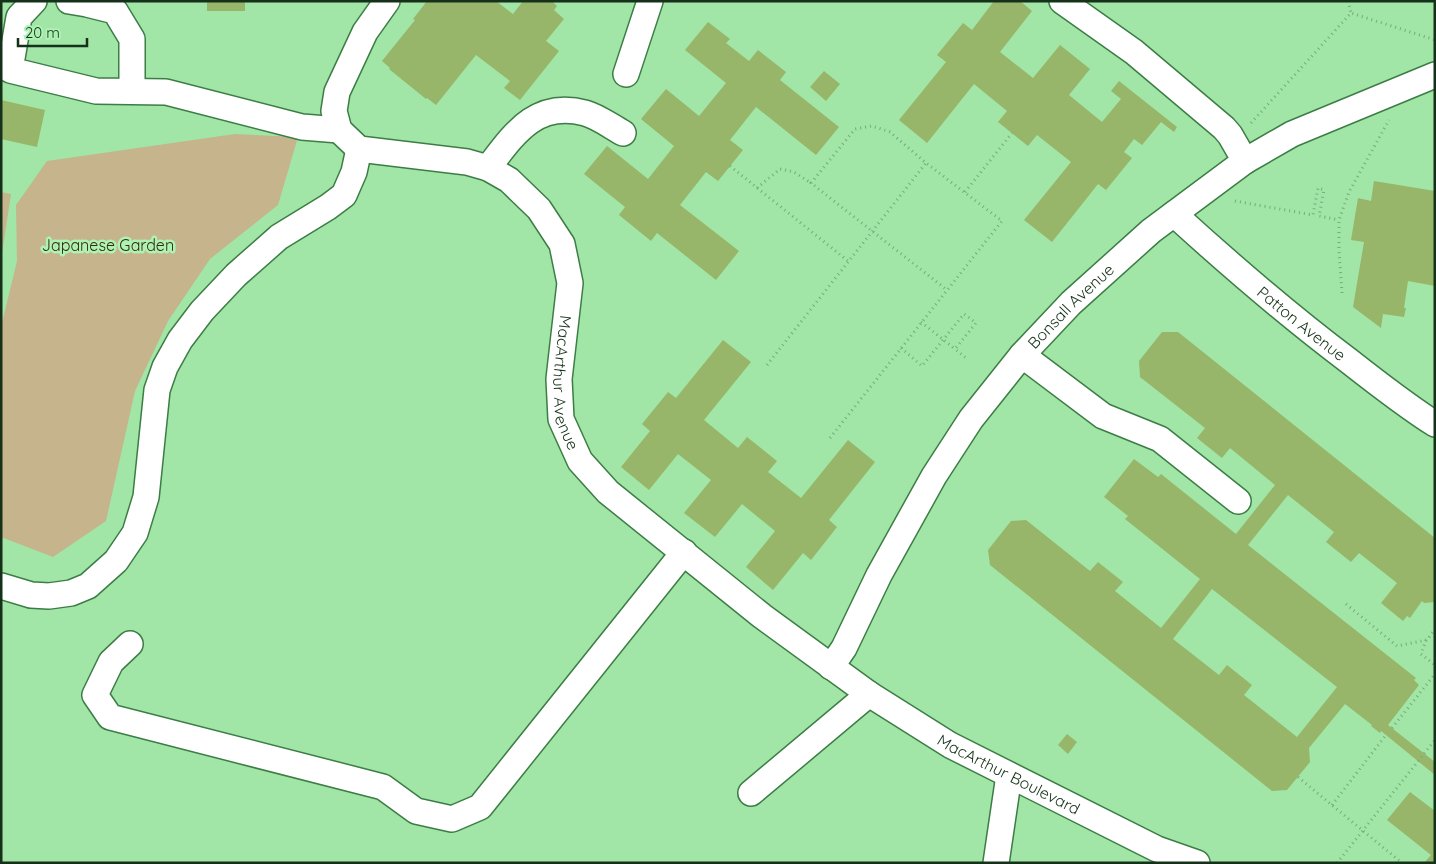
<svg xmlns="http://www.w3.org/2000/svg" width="1436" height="864" viewBox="0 0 1436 864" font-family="Quicksand,sans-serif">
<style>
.green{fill:#c5b48c}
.building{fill:#97b669;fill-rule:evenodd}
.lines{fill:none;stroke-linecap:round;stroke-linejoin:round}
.minor-casing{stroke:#3c7d45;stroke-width:28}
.path{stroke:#75ac7a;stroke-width:3;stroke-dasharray:1 4;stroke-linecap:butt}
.minor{stroke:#fff;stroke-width:25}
.labels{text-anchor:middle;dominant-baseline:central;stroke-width:5;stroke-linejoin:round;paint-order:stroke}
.park-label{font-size:16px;fill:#372b0f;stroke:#aef2b4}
.street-label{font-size:16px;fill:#163119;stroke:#aef2b4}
</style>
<rect width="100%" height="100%" fill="#a1e5a7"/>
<g class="green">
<polygon points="235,134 298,137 278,205 210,259 168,321 135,391 106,521 53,557 1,537 1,327 17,261 16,205 47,161"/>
<polygon points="1,192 11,194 1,260"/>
</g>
<g class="building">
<rect x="207" y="1" width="38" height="10"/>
<polygon points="427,1 496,1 513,14 523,1 552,1 557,6 554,10 564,19 546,41 559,51 520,100 504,88 510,81 476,55 436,105 427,98 426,99 389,69 390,68 382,61 415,20 413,19"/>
<polygon points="994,1 1020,1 1032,11 1000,52 1033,78 1060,45 1090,69 1069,95 1102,122 1121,99 1111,91 1119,81 1177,127 1174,132 1161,122 1142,145 1134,139 1124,152 1132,158 1106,190 1098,184 1052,242 1024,220 1071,162 1037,135 1028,146 998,122 1007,111 974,84 927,143 899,120 946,62 937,55 963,23 972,30"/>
<polygon points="708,22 730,39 726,43 749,61 758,50 786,72 780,80 839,127 816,155 756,107 730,140 743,150 718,181 706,172 680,205 739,251 716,280 657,233 651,241 619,215 625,207 584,174 607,146 648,179 674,146 641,119 666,89 699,116 726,83 685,50"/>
<polygon points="824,71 840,84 826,101 810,87"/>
<polygon points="1,100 45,110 37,147 1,139"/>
<polygon points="1374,181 1435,191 1435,286 1408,281 1404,308 1406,308 1404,317 1383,314 1381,328 1353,307 1364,242 1351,240 1358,198 1371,201"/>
<path d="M1162,332H1178L1435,538V602L1424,603L1422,601L1410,618L1407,616L1403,621L1381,603L1397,583L1359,553L1351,562L1326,542L1334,532L1288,495L1248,545L1416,678L1414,680L1419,685L1388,725L1435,762V775L1386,735L1381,731L1380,733L1371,726L1372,725L1345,704L1309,748L1310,762L1287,790L1272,791L990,565L988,550L1011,521L1026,520L1090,571L1098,562L1123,582L1115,591L1161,628L1200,579L1125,519L1128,516L1104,497L1134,459L1158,477L1161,474L1236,534L1275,485L1230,448L1222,458L1197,438L1205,428L1140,377L1139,361ZM1212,589L1337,687L1297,737L1244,695L1252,685L1227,665L1219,675L1173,639Z"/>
<polygon points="723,340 751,362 704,420 738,448 747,437 777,461 768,472 801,498 848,440 875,462 829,520 837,527 811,560 803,553 773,590 746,567 775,531 742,504 715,537 684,513 711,480 678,454 649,490 621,467 650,431 642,424 668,392 676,398"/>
<polygon points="1067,734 1077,742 1068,754 1058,745"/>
<polygon points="1410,792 1435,811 1435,863 1424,863 1431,855 1387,820"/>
</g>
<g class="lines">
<defs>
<g id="minor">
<polyline points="34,1 19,17 10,70 96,91 166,92 302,127 339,130"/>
<polyline points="69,1 87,4 115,11 132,39 132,91"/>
<path id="s1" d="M387,1L365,32L337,92L334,111L339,130L359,149L467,162L488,168L509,180L539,209L562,244L570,283L559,379L561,419L580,461L608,492L762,616L869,694L950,745L1157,849L1197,863"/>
<polyline points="1062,1 1134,52 1224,128 1230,135 1245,161"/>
<polyline points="626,74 650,1"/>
<path d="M488,168C514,134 536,100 585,113C597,116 612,127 623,133"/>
<path id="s2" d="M1174,214C1230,265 1288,315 1349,361C1377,383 1405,405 1435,424"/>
<polyline points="1022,355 1103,416 1160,439 1238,501"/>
<polyline points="1,586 31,595 49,596 71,593 88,586 116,561 135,533 146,497 157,390 165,367 180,340 202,311 236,275 279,237 328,207 344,195 354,172 359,149"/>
<polyline points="130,644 111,662 95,695 110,717 383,787 416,811 452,819 480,807 684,552"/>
<path id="s3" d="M831,667L844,648L879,575L934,476L971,419L1022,355L1071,303L1151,231L1245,161L1292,134L1435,75"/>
<polyline points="751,793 869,694"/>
<polyline points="996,863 1009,775"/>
</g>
</defs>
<use href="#minor" class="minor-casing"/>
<g class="path">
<polyline points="1348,1 1351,13"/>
<polyline points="1251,123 1351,13 1435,40"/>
<polyline points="730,166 848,261"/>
<polyline points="757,188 780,169 794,172 811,183"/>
<polyline points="965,192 1012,133"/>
<polyline points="1235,201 1313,215 1318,188 1324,190 1319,216 1339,220"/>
<polyline points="1342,293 1339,250 1339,220 1349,192 1389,120"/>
<polyline points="921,322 955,349"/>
<polyline points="901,348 922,366 964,314 976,323 955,349 966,358"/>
<polyline points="767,365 926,163"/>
<polyline points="830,438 1002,221 926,163 890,132 872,126 855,129 811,183 947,290"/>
<polyline points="1346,604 1397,646 1427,640 1435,629"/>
<polyline points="1426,640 1421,654 1435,665"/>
<polyline points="1392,728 1435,674"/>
<polyline points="1298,777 1402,863"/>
<polyline points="1332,805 1386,735"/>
<polyline points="1337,863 1435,740"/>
</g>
<use href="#minor" class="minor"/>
</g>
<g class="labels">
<g class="park-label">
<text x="108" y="245">Japanese Garden</text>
</g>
<g class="street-label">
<text stroke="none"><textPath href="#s3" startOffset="436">Bonsall Avenue</textPath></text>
<text stroke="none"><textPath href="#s2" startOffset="168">Patton Avenue</textPath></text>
<text stroke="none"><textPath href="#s1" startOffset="550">MacArthur Avenue</textPath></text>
<text stroke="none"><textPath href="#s1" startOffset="1165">MacArthur Boulevard</textPath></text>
</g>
</g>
<rect width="1436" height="864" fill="none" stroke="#163119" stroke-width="5"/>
<path d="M18 38v8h69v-8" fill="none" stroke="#163119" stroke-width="2.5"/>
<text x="25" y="38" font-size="15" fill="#163119" stroke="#aef2b4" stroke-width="4" paint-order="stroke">20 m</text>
</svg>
